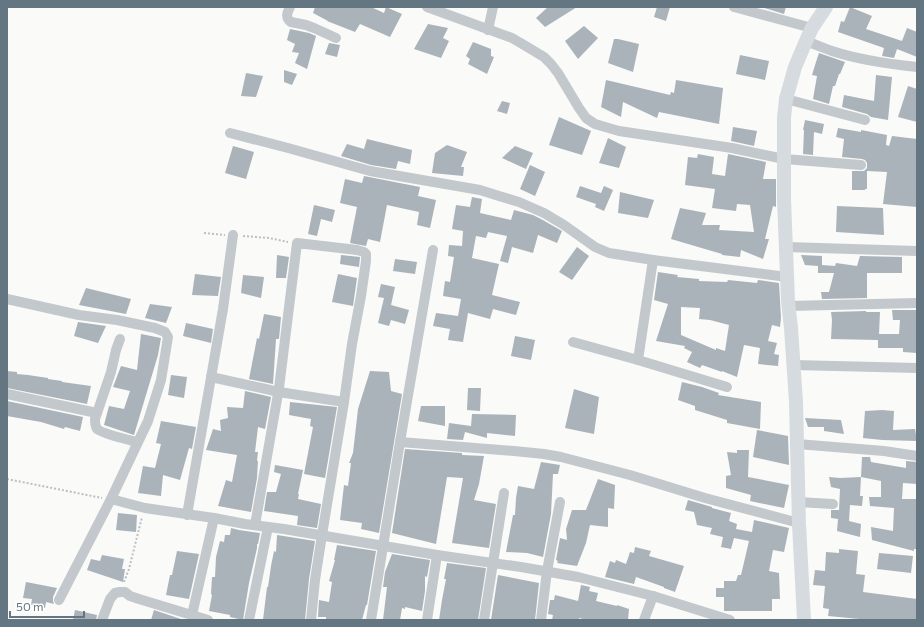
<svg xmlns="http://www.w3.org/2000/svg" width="924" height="627" viewBox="0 0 924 627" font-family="Commissioner,sans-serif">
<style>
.building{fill:#aab3b9;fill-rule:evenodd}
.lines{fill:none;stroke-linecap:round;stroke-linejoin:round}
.path{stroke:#bbbfc2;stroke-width:2;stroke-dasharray:2 2;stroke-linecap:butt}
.minor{stroke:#c3c8cc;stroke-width:10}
.highway{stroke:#d6dbdf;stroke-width:14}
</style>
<rect width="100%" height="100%" fill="#fafaf8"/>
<g class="building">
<polygon points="315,7 371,7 384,13 386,7 402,14 390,37 360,24 355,32 327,21 328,21 313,13"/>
<polygon points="548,7 577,7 545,27 536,18"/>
<polygon points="657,7 670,7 666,21 654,17"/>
<polygon points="761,7 786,7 784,14"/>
<polygon points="850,7 872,16 866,29 902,41 907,28 917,32 917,57 897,49 894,58 882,56 884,48 838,32 841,21 844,22"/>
<polygon points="428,24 448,28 443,38 449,41 441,58 414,49"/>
<polygon points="584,26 598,38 578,59 565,41"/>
<polygon points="290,29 309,33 316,36 307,69 295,63 299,53 292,52 295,44 287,40"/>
<polygon points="614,39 618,39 639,44 633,72 608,63"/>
<polygon points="473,42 491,49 491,56 494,57 487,74 468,64 470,59 466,56"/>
<polygon points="329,43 340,45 337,57 325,54"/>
<polygon points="819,53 845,62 840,74 839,74 835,86 833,86 829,104 813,99 817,76 812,75 816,62"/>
<polygon points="740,55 769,61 765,80 736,74"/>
<polygon points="284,70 297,74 292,85 284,82"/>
<polygon points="246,73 263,76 256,97 241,96"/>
<polygon points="876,75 892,77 888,120 871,117 867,114 842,107 844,95 874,101"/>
<polygon points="606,80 670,95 671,92 674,93 676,80 723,88 719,124 659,112 657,118 623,102 621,117 601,107"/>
<polygon points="908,86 917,89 917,122 898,117"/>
<polygon points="502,101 510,103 507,114 497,111"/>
<polygon points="559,117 591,131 582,155 549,145"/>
<polygon points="805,120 824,124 822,134 814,132 813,155 803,154 804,130 803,130"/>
<polygon points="733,127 757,131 754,146 731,141"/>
<polygon points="838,128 861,132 861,130 887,135 886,145 889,146 892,136 917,139 917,207 883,204 887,172 867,171 867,189 865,189 865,190 852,190 852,171 864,171 867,168 867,163 865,160 862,159 842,157 844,139 836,137"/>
<polygon points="608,138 626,147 619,168 599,163"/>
<polygon points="367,139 412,150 410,164 398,161 396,169 371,165 341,156 347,144 364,149"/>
<polygon points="447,145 467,152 461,167 464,167 463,176 432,173 435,153"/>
<polygon points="233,146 254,152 246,179 225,173"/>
<polygon points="515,146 533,153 526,169 502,158"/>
<polygon points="698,154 714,157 712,174 725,176 728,154 766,162 763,179 776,179 776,207 773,206 765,239 769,239 763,259 741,250 740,257 722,255 722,254 671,239 680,208 706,213 702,225 720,225 719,230 754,232 750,205 737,204 736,211 712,208 715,189 685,185 688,157 697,158"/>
<polygon points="530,165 545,172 535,196 520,189"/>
<polygon points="364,176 420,187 418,196 436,200 430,228 417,225 419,212 387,205 380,242 368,239 366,246 350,243 357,207 340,203 345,179 362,183"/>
<polygon points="580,186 601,193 604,186 613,190 604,211 595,207 596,204 576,197"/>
<polygon points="620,192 654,200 648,218 618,213"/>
<polygon points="472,197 482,199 480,213 511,220 514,210 533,215 541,219 562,231 557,243 538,235 533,253 512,247 508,263 500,261 507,236 488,232 486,238 476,236 472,258 499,264 492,295 520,302 516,315 493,309 490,319 468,313 463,342 448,340 450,329 433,326 436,313 458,316 461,299 443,296 445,281 450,282 454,257 448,256 449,245 462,246 463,231 452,229 456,205 470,207"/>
<polygon points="314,205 335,210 332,222 321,219 317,236 308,234"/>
<polygon points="837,206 883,208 884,235 836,232"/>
<polygon points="577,247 589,256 572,280 559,272"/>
<polygon points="277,255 289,257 286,278 276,278"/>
<polygon points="341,255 360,257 359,267 340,264"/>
<polygon points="801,255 822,256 822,265 835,266 836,263 857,266 860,256 902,257 902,273 867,273 867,298 822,299 821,292 829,292 834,273 818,273 818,266 805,265"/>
<polygon points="395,259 417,262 415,274 393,271"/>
<path d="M658,272L678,275L677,277L699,279V281L727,282L728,280L757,283L758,280L779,283L781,318L780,327L772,325L768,341L777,343L774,354L779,355L778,366L758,364L760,348L744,345L737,377L722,371V372L702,365L700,368L687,362L692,352L684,348L685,346L656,341L668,304L654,300ZM681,307L700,308L699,319L710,320L729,325L725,351L716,348V350L681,335Z"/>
<polygon points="195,274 221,277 218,296 192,295"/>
<polygon points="338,274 357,278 353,306 332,302"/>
<polygon points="243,275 264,277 261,298 241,293"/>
<polygon points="381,284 395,287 391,305 409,310 405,324 391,320 389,326 378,323 384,298 378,297"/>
<polygon points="86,288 131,299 126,314 79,305"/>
<polygon points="150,304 172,307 166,323 145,318"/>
<polygon points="892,310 917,310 917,353 903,352 903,348 878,348 878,340 831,339 832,320 831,312 866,311 866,312 880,312 879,334 899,334 900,320 893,320"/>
<polygon points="264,314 281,317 279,339 276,339 273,384 249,379 257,338 259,339"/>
<polygon points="78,322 106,326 98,343 74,336"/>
<polygon points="186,323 213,329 211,343 183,336"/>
<polygon points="141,334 161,338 158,355 134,435 104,425 109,406 124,409 130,391 113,387 121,366 137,370"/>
<polygon points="515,336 535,340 531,360 511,356"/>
<polygon points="7,371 17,372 17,374 28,375 48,378 48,379 62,381 62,382 91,386 87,404 7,388"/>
<polygon points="370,371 389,372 391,391 402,394 379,533 361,529 362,523 340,520 344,485 348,486 351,463 349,463 353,453 358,409"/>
<polygon points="171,375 187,377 184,398 168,395"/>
<polygon points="682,382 702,387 719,393 718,395 761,402 760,429 727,423 727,420 695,410 695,406 678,400"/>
<polygon points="468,388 481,388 480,411 467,410"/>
<polygon points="574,389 599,397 594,434 565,428"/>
<polygon points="245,391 271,397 265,429 258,427 255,452 258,452 257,461 258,461 257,478 251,512 218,506 226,480 232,482 237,455 206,450 213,429 221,431 220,420 228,418 227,407 243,408"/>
<polygon points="7,401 83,417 80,431 65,427 64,429 41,422 7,416"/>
<polygon points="290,402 337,407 325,478 304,474 313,427 310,426 311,419 289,415"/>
<polygon points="421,406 445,406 445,426 418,421"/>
<polygon points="882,410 894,411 893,430 915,429 917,441 882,440 863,438 865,411"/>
<polygon points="472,414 516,415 515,436 487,433 487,438 465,432 463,440 447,439 449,423 471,426"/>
<polygon points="805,418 841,420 844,434 824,431 824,427 808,427"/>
<polygon points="161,421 196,427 192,449 189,448 180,480 163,475 161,496 138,493 143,466 155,468 161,444 156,443"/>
<polygon points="757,430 788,436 789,465 753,457"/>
<polygon points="405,449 462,453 462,455 484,456 479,484 474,500 496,504 489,548 452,543 463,478 447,477 436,544 392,533"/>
<polygon points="737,450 749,450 748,477 789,485 784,508 750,501 751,495 726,488 726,476 731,475 727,452 737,453"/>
<polygon points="862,457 870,457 871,462 906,468 906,461 917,462 917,484 903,483 902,499 917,499 916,549 914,549 914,551 872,540 871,527 893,531 894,508 870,506 869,497 881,497 881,481 861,477"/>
<polygon points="541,462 560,465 558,474 553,474 551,514 543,557 527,553 506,552 513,515 515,515 516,498 518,486 534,489"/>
<polygon points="275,465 303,470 298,494 299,494 298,499 321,504 317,528 297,525 298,516 264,511 267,492 276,492 281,474 274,472"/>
<polygon points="829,477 840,478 861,477 860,496 863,496 862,506 850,505 849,521 861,524 860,537 837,531 838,519 831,518 831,510 839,510 840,489 831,487"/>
<polygon points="598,479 615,485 614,509 608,508 608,527 590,525 586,543 577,566 557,563 558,561 556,560 560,538 567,540 566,529 572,510 586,510"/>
<polygon points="688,500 712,507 712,508 731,513 729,521 737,524 736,529 752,532 754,520 789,528 784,552 773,550 769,571 779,573 780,599 772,599 772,611 724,611 724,597 716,597 716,588 724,588 724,581 736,581 738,575 741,575 749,541 734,538 731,549 721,547 723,537 710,534 712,528 697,525 694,512 685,510"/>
<polygon points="118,513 137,515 136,532 116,530"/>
<polygon points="231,528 239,530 260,533 258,544 257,544 257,548 249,583 243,620 230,617 230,615 209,611 212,595 211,594 212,577 215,577 216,557 220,541 224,542 225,535 230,535"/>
<polygon points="277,535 315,541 309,579 305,620 263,620 267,587 268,587 271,566 274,551 276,552"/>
<polygon points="337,545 376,551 367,605 366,605 362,620 326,620 326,617 318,617 319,600 329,602 332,582 329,581 335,560 334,560"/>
<polygon points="635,547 651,551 649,556 684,566 675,592 664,588 664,587 636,577 634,584 605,577 610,561 615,563 616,560 626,564 630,552 634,553"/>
<polygon points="839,549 858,551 856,574 865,575 863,592 917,599 917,620 870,620 828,616 829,609 823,608 825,586 813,585 815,570 825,571 826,552 839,553"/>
<polygon points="177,551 199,554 189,599 166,595 170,575 172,575"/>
<polygon points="879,553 913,556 911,573 877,569"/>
<polygon points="392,554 430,560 427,577 425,576 425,591 422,611 405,607 405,609 402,608 400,620 383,620 387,587 383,587 385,572"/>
<polygon points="102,555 124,559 122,569 125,569 123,582 87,570 91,559 100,561"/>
<polygon points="447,563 486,568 478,620 439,620 442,600 446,579 444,579"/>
<polygon points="498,575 539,583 535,620 491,620"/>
<polygon points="26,582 57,588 53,597 53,601 54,604 46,602 45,608 31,605 32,599 23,598"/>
<polygon points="581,585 590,587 589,591 598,593 596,601 617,606 617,605 629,609 628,620 587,620 579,618 579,620 552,620 553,615 548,614 550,600 554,600 555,595 578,601"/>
<polygon points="75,610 97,615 96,620 73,620"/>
<polygon points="154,610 184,620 151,620"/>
</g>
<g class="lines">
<g class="path">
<polyline points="204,233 225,235"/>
<polyline points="243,236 269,238 288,242"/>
<polyline points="7,479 102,498"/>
<polyline points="124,582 129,569 142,517"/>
</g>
<g class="minor">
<path d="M290,7C287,13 285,18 291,22L306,25L314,28L336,38"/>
<polyline points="427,7 512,38 524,45 544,57 551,64 558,73 579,108 586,118 595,124 619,131 732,148 784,159 861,165"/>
<polyline points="734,7 812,28"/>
<polyline points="488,30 493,7"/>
<path d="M806,41C814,44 823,48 832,51C859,60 888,64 917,67"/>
<polyline points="786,99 865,120"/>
<polyline points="230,133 288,148 370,171 480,190 499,196 519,202 544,213 564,225 595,247 609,253 653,260 787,277"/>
<polyline points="786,247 917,251"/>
<polyline points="653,260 638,360 727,387"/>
<polyline points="7,299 79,315 117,320 155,328 165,332 168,337 161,380 148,421 111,499 59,600"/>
<polyline points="788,306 917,303"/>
<path d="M120,339L116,350L111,372L95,419C95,423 95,426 97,429C103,434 129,440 137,442"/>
<polyline points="573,342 638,360"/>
<polyline points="793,365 917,368"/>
<polyline points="211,377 279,392 344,402"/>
<polyline points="7,394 97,413"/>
<polyline points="400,442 514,451 544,454 561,457 630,475 705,498 799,523"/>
<polyline points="797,444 884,451 917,456"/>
<polyline points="111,499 145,508 214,518 245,524 284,529 437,555 521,567 578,577 653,596 730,620"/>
<polyline points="798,502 833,504"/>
<polyline points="187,515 223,309 233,235"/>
<polyline points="255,525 279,388 297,243 357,250 364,252 366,254 366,261 361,296 352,344 344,402 322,535 315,580 311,620"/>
<polyline points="192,615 214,518"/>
<polyline points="102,620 110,599 115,593 120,592 125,592 130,596 139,599 208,620"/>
<polyline points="249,620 268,527"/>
<polyline points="371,620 400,442 433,250"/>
<polyline points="427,620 437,555"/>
<polyline points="484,620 504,493"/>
<polyline points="541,620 547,571 560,502"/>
<polyline points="644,620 653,596"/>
</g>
<polyline class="highway" points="804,620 799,524 796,402 791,328 788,301 784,199 784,118 786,99 795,67 806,41 812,28 826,7"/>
</g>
<rect width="924" height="627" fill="none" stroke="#657683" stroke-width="16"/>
<path d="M10 611v6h74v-6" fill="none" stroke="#657683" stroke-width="2"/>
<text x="16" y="611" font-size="12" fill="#657683" stroke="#ffffff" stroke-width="3" paint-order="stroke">50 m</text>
</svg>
